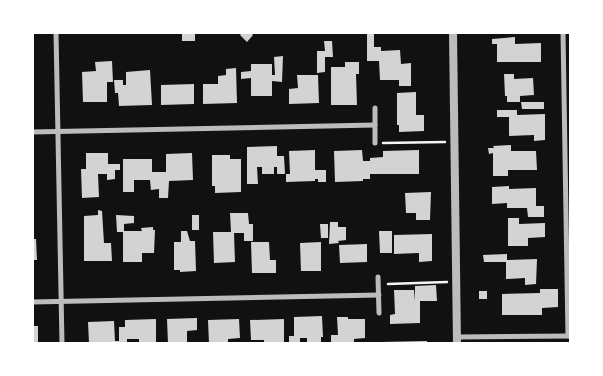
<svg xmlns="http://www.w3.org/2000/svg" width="603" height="376" viewBox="0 0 603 376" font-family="Signika,sans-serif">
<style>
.building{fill:#d3d3d3}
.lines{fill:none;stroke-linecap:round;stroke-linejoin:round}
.path{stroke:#f5f5f5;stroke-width:2.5}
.minor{stroke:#bcbcbc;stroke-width:5}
.tertiary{stroke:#bcbcbc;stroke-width:8}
</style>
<rect width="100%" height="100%" fill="#111"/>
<g class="building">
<polygon points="243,32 250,32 253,35 247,42 240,35"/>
<polygon points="367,32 374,32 374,47 381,47 381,51 400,50 401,64 411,63 411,86 399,86 399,80 380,80 379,61 367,61"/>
<rect x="182" y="33" width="13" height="8"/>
<polygon points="515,37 515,44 541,43 541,62 497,62 497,44 492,44 492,39"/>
<polygon points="324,41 332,41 333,57 325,57 325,72 317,73 317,51 325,51"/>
<polygon points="283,56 282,82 272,81 272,96 251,96 251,78 241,79 241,72 251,71 251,64 272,64 272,75 275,75 274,57"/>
<polygon points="112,61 113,82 107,82 107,102 83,102 82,72 96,71 95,62"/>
<polygon points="345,62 359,62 359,74 356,74 357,105 331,105 331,67 345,67"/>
<polygon points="236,68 237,103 203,104 203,84 218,84 218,76 226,75 226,69"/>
<polygon points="150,70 152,105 119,106 118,93 115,93 114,80 123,80 123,85 126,85 126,72"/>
<polygon points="504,74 514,74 514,79 533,78 534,95 520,96 520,102 507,102 507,96 505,96"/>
<polygon points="297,75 318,75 319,103 289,104 289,89 298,88"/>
<polygon points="194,84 194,104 161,105 161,85"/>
<polygon points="416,92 416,115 424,115 424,131 399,132 399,125 397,125 397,93"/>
<polygon points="521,102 544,102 544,109 522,109"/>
<polygon points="497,110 517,110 517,115 545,114 545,140 534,141 534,135 509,136 509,117 497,117"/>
<polygon points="511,145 511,151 536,151 537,170 508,170 508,176 493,176 493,153 489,154 488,148 494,148 493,146"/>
<polygon points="277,146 277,156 284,156 285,174 277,174 277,167 274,167 274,174 262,174 262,167 257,167 258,184 247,184 247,147"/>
<polygon points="315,150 315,170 326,170 326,182 318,182 318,179 315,179 315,181 286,182 286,174 290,174 289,151"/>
<polygon points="362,150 363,161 370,161 370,158 383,157 383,151 419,150 419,174 370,174 370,179 363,179 363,181 335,182 334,151"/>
<polygon points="86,153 108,153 108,164 120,164 120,170 115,170 115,179 107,180 107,174 98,174 99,197 82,198 81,169 86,169"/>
<polygon points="192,153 193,180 169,181 168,198 159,198 159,189 151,190 150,180 134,180 134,192 123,192 123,159 152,159 152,172 166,172 166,154"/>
<polygon points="212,155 230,155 230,159 241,159 241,192 215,193 215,186 212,186"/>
<polygon points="509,186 509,189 536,188 536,206 544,206 544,217 528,217 527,208 507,208 507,203 492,204 492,187"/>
<polygon points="431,192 430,220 416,220 416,213 406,213 405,193"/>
<polygon points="98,210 102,211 104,243 111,243 112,261 84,261 84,216 98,215"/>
<polygon points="230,213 248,213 249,224 253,224 253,241 244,241 244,233 234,233 235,262 214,263 213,232 231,232"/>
<polygon points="116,215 134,216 134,223 124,224 124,231 142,231 141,228 153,227 153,230 155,230 154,253 142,253 142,262 123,262 123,232 117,232"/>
<rect x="192" y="215" width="7" height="15"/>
<polygon points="508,218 519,218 519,224 545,223 545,237 528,238 528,246 508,246"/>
<polygon points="330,222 338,222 338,227 346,227 346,240 338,241 339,243 329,244"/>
<polygon points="320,224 328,224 328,238 321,238"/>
<polygon points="181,231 187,231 190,241 195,241 196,271 180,272 180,270 174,270 174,242 181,242"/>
<polygon points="379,231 392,231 392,253 380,253"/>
<polygon points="432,234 432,261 419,262 419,253 394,254 394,235"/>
<polygon points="32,239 36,239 37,260 32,260"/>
<polygon points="251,242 269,242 270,260 276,260 276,273 252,273"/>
<polygon points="321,242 321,271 301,271 300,243"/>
<polygon points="367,244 367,262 340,263 339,245"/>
<polygon points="507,254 507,260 537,259 536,284 525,285 525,278 506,279 506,262 484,262 483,255"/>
<polygon points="436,285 437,301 420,301 420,323 390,324 390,315 395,314 394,290 414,290 415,301 415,286"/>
<polygon points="540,289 558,289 558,307 542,308 542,315 502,315 502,294 540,293"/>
<rect x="479" y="291" width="8" height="8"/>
<polygon points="322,316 323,337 321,337 321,344 307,344 307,338 300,338 300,344 289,344 289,336 294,336 294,317"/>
<polygon points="337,317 348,317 348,319 365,319 365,338 354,339 354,343 331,344 331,335 338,335"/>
<polygon points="197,318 197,330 187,331 187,344 168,344 167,319"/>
<polygon points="156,319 156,344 139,344 139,339 127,339 127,344 89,343 88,322 114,321 115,341 119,341 119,327 125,327 125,320"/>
<polygon points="239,319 240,338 228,339 228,344 209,344 208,320"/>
<polygon points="284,319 284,344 264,344 264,340 251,340 250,320"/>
<rect x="32" y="326" width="6" height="18"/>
<polygon points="427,341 427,344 380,344 380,342"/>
</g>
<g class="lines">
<g class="path">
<polyline points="383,143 445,142"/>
<polyline points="388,284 447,282"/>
</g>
<g class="minor">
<polyline points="56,32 62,344"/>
<polyline points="563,32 568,336"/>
<polyline points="375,108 375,143"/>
<polyline points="32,132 375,125"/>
<polyline points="378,277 379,313"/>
<polyline points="32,302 379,295"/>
<polyline points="457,337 569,336"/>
</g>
<polyline class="tertiary" points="453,32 457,344"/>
</g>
<rect width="603" height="376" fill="none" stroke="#ffffff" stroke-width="68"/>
</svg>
